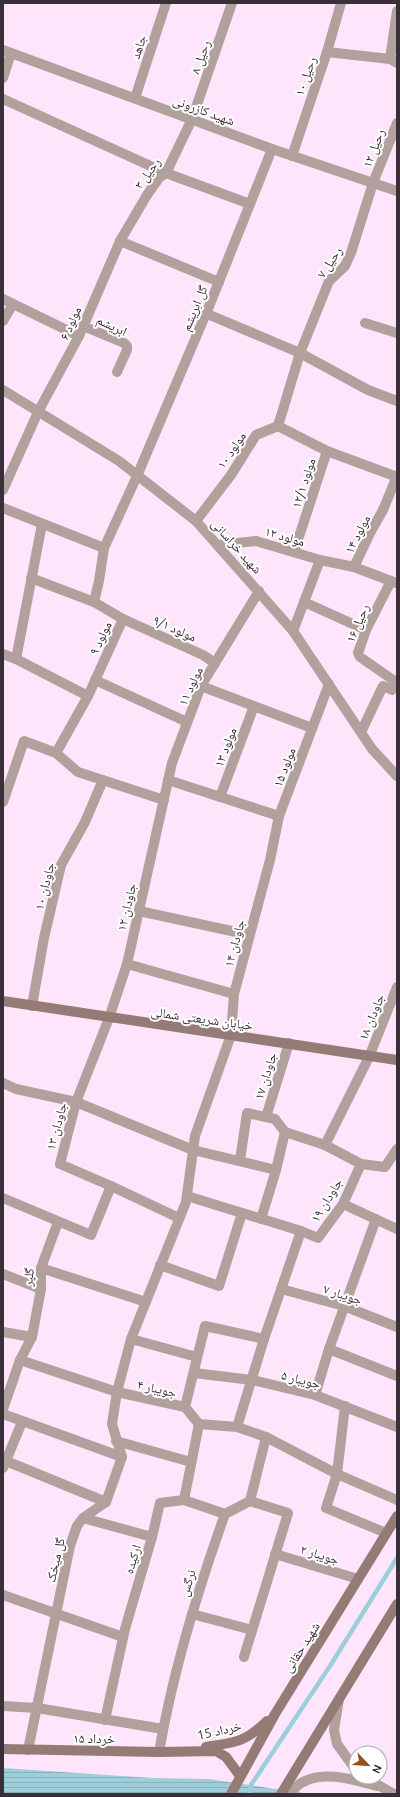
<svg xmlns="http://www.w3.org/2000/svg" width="400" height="1797" viewBox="0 0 400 1797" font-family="Ubuntu,'Noto Naskh Arabic',sans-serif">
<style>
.water{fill:url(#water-rules)}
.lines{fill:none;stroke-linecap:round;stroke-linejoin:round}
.stream{stroke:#9dced9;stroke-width:4.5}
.minor{stroke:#b2a09d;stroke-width:10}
.tertiary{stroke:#b2a09d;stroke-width:10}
.secondary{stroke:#947b76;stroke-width:10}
.labels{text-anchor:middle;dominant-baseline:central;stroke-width:4;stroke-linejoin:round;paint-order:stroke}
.street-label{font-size:13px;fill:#3a2e39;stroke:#fff}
</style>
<defs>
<pattern id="water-rules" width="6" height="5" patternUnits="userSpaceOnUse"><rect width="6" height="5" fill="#9dced9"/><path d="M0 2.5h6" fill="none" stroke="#88b1bb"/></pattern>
</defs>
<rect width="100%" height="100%" fill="#fee5fb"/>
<polygon class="water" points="3,1768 152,1778 209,1779 310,1794 3,1794"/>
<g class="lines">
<polyline class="stream" points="249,1794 251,1785 330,1666 397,1558"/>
<g class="minor">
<polyline points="397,11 390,59 397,63"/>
<polyline points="327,52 390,59"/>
<polyline points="3,78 11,53"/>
<polyline points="3,99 166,173 250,204"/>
<polyline points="292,156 327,52 341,3"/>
<polyline points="120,241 219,282"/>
<polyline points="3,299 79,336"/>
<polyline points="205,313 300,353 368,390 397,401"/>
<polyline points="3,321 13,304"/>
<polyline points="365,323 397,333"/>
<polyline points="83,326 124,343 127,346 127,350 117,372"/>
<polyline points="278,426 327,451 294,552"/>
<polyline points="327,451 397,477"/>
<polyline points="3,490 38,412 79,336 120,241 147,195 159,178 166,173 192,119 232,3"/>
<polyline points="3,508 104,548"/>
<polyline points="196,521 231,475 256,435 278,426 300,353 329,281 345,266 351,253 373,183 397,123"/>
<polyline points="218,545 256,541 320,560"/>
<polyline points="354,567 396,583"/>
<polyline points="31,578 94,602"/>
<polyline points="391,581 366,630 358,653 360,657 396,682"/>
<polyline points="304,602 366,630"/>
<polyline points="123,619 203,655 215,663"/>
<polyline points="293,631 320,560 354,567 370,533 383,510 397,476"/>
<polyline points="3,654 16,659 88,696"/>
<polyline points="16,659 42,524"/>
<polyline points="95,680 187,722"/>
<polyline points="201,686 312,728"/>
<polyline points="361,732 383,686 392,690 397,680"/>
<polyline points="56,753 88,696 123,619 94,602 99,581 104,548 137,476"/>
<polyline points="168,780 279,816"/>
<polyline points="220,797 254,706"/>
<polyline points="3,802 24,741 56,753 78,772 164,800"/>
<polyline points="139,911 250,935"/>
<polyline points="127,964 234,994"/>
<polyline points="32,1006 44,938 61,865 85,822 103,780"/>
<polyline points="3,1083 16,1089 76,1102 193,1150 276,1170 285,1132 325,1145"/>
<polyline points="266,1117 289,1043"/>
<polyline points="240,1160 247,1113 275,1119 285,1132"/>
<polyline points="361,1164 385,1167 397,1149"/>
<polyline points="187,1196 301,1231"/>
<polyline points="3,1198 91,1235 111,1186"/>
<polyline points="343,1204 397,1229"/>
<polyline points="179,1218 111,1186 60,1164 76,1102 109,1018 127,964 172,763 201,686 259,591"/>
<polyline points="261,1219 276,1170"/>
<polyline points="160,1265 219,1286 242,1213"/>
<polyline points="41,1268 146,1302"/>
<polyline points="3,1274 41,1289"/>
<polyline points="281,1289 344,1306 397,1327"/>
<polyline points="3,1332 32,1337 20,1360 117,1392 185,1407 199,1424 237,1427 266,1437 337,1474 397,1500"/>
<polyline points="32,1337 41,1289 41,1268 58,1222"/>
<polyline points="131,1339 197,1357"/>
<polyline points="329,1349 397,1376"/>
<polyline points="194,1373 252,1380 315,1395 397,1427"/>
<polyline points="315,1395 329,1349 376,1219"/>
<polyline points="345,1406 337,1474 326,1508 386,1533"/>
<polyline points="185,1407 205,1326 264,1339"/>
<polyline points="3,1409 20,1360"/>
<polyline points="3,1414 122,1457"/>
<polyline points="237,1427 264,1339 301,1231 318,1238 343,1204 361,1164 325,1145 369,1057 397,987"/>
<polyline points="116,1441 191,1462"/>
<polyline points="6,1461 106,1502"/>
<polyline points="3,1468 22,1422"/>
<polyline points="184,1500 225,1514"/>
<polyline points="83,1518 152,1537"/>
<polyline points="275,1554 358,1579"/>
<polyline points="3,1595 123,1637"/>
<polyline points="192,1614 252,1630"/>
<polyline points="244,1657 288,1513 250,1501"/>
<polyline points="3,1706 37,1708 163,1729"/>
<polyline points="105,1720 125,1629 152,1537 160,1503 184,1500 199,1424"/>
<polyline points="28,1750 70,1546 77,1526 83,1518 106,1502 122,1457 112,1424 117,1392 131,1339 186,1202 195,1136 231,1035 234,994 270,860 279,816 329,684"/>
<path d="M159,1752C173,1671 197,1592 225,1514L250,1501L266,1437"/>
</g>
<g class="tertiary">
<polyline points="3,50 272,149 397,191"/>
<polyline points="135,98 166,3"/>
<polyline points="3,390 119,461 196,521 293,631 372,749 397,776"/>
<polyline points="137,476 210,304 272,149"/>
<polyline points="339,1699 334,1730 337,1744 356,1770"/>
<polyline points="371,1781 394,1794"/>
<path d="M289,1794C293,1790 298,1784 303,1782C325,1770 354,1780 377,1786"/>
</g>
<g class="secondary">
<polyline points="3,1001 397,1060"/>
<path d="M206,1747C236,1742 244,1743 267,1721"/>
<polyline points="3,1749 159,1752 216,1751 226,1757 240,1776"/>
<polyline points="231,1794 275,1714 397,1516"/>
<polyline points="281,1794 397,1604"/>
</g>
</g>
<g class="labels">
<g class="street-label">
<text transform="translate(138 47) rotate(-72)">جاهد</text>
<text transform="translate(200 57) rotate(-71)">رحیل ۸</text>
<text transform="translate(305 76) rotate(-71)">رحیل ۱۰</text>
<text transform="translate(204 110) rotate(20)">شهید کازرونی</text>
<text transform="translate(373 148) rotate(-69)">رحیل ۱۲</text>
<text transform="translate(147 173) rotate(-54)">رحیل ۳</text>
<text transform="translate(329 262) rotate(-56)">رحیل ۷</text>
<text transform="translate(194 308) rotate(-67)">گل ابریشم</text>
<text transform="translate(70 323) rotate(-66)">مولود ۶</text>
<text transform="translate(112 325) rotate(25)">ابریشم</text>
<text transform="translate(231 450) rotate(-56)">مولود ۱۰</text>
<text transform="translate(303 483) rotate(-72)">مولود ۱۲/۱</text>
<text transform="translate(357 534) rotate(-63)">مولود ۱۴</text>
<text transform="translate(285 536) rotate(16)">مولود ۱۲</text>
<text transform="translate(237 546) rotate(48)">شهید خراسانی</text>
<text transform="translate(357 623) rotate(-67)">رحیل ۱۶</text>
<text transform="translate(175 628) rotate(24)">مولود ۹/۱</text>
<text transform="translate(100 638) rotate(-65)">مولود ۹</text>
<text transform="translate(190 686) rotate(-65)">مولود ۱۱</text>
<text transform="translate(225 747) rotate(-69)">مولود ۱۳</text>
<text transform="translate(284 767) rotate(-69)">مولود ۱۵</text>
<text transform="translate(44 886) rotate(-76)">جاودان ۱۰</text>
<text transform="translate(126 907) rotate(-77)">جاودان ۱۲</text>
<text transform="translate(234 943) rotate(-75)">جاودان ۱۴</text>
<text transform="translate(371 1017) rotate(-68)">جاودان ۱۸</text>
<text transform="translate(202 1018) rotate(8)">خیابان شریعتی شمالی</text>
<text transform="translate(265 1076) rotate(-73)">جاودان ۱۷</text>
<text transform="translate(56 1126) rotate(-75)">جاودان ۱۳</text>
<text transform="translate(326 1200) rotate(-59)">جاودان ۱۹</text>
<text transform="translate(28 1277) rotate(-84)">گلپر</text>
<text transform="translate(343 1294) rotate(18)">جویبار ۷</text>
<text transform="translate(301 1379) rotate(14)">جویبار ۵</text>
<text transform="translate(157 1388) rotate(13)">جویبار ۴</text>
<text transform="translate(320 1554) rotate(17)">جویبار ۲</text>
<text transform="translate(132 1559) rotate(-73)">ارکیده</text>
<text transform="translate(55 1560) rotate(-77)">گل میخک</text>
<text transform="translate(187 1583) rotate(-73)">نرگس</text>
<text transform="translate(301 1647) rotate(-58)">شهید حقانی</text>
<text transform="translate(219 1730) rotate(-13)">15 خرداد</text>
<text transform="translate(94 1738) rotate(1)">۱۵ خرداد</text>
</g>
</g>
<rect width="400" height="1797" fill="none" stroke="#3a2e39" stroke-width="8"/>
<g transform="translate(368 1765) rotate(115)"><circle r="19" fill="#ffffff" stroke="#b0abb0"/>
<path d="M0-3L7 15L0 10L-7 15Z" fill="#93531d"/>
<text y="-6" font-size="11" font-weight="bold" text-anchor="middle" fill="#3a2e39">N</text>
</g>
</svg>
